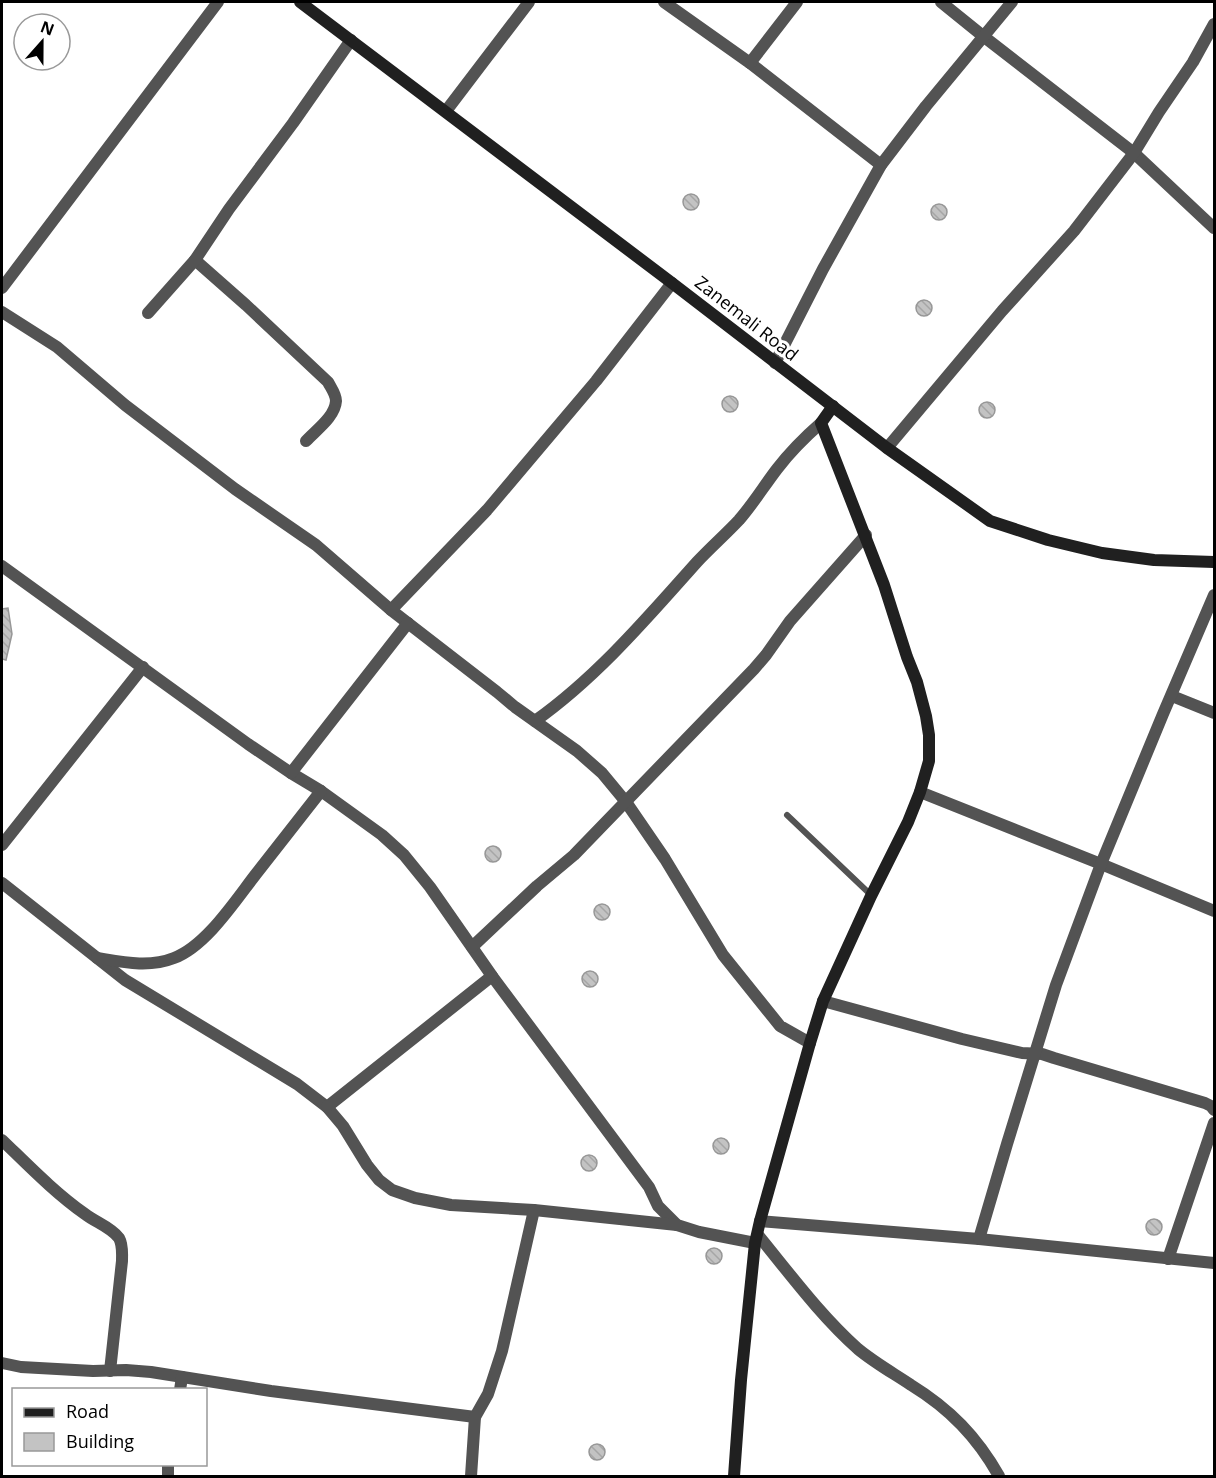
<svg xmlns="http://www.w3.org/2000/svg" width="1216" height="1478" viewBox="0 0 1216 1478" font-family="'Open Sans',sans-serif">
<style>
.building{fill:url(#building-back-hatch);stroke:#979797;stroke-width:1.5}
.lines{fill:none;stroke-linecap:round;stroke-linejoin:round}
.lane{stroke:#535353;stroke-width:6}
.street{stroke:#535353;stroke-width:12}
.secondary{stroke:#202020;stroke-width:12}
.labels{text-anchor:middle;dominant-baseline:central;stroke-width:6;stroke-linejoin:round;paint-order:stroke}
.street-label{font-size:18px;fill:#000;stroke:#fff}
</style>
<defs>
<pattern id="building-back-hatch" width="6" height="6" patternUnits="userSpaceOnUse" patternTransform="scale(1.5)"><rect width="6" height="6" fill="#c3c3c3"/><path d="M-1 5l2 2M0 0l6 6M5-1l2 2" fill="none" stroke="#a6a6a6"/></pattern>
</defs>
<rect width="100%" height="100%" fill="#fff"/>
<g class="building">
<circle cx="691" cy="202" r="8"/>
<circle cx="939" cy="212" r="8"/>
<circle cx="924" cy="308" r="8"/>
<circle cx="730" cy="404" r="8"/>
<circle cx="987" cy="410" r="8"/>
<polygon points="8,608 12,634 6,660 2,659 2,609"/>
<circle cx="493" cy="854" r="8"/>
<circle cx="602" cy="912" r="8"/>
<circle cx="590" cy="979" r="8"/>
<circle cx="721" cy="1146" r="8"/>
<circle cx="589" cy="1163" r="8"/>
<circle cx="1154" cy="1227" r="8"/>
<circle cx="714" cy="1256" r="8"/>
<circle cx="597" cy="1452" r="8"/>
</g>
<g class="lines">
<polyline class="lane" points="787,815 871,895"/>
<g class="street">
<polyline points="664,2 750,63 881,165"/>
<polyline points="941,2 983,36 1134,153 1214,228"/>
<polyline points="750,63 797,2"/>
<polyline points="446,111 529,2"/>
<path d="M195,260L246,305L328,382C331,388 336,394 336,401C335,417 316,430 306,441"/>
<polyline points="2,288 218,2"/>
<polyline points="2,312 57,347 125,405 235,489 316,545 391,610 497,692 515,707 577,751 602,773 626,802 665,859 723,955 780,1026 810,1043"/>
<polyline points="148,313 195,260 229,209 293,123 351,40"/>
<polyline points="775,363 823,269 881,165 926,106 1012,2"/>
<polyline points="887,448 1002,311 1074,231 1134,153 1159,112 1193,62 1214,24"/>
<polyline points="2,566 248,744 291,773 321,791 382,835 404,855 430,887 492,976 649,1187 658,1206 677,1225 699,1232 755,1243"/>
<polyline points="391,610 487,510 596,381 672,283"/>
<polyline points="1172,696 1214,713"/>
<path d="M535,721C597,677 647,618 697,562C711,547 726,534 739,520C753,504 764,486 777,469C790,452 805,437 821,423"/>
<polyline points="291,773 408,623"/>
<polyline points="920,792 1101,864 1214,911"/>
<polyline points="2,845 143,667"/>
<polyline points="2,883 125,980 297,1084 327,1107 343,1126 367,1165 379,1180 392,1190 415,1198 451,1205 534,1210 677,1225"/>
<polyline points="472,947 537,886 574,855 754,669 766,655 790,621 866,535"/>
<path d="M97,958C122,962 149,968 174,958C206,946 235,901 256,874C278,846 299,819 321,791"/>
<polyline points="823,1001 962,1039 1022,1053 1042,1054 1054,1058 1205,1103 1211,1106 1214,1110"/>
<polyline points="327,1107 492,976"/>
<path d="M2,1140C28,1165 55,1193 85,1214C95,1222 111,1227 119,1238C123,1245 122,1253 122,1261L110,1371"/>
<polyline points="760,1221 979,1239 1214,1263"/>
<path d="M758,1235C790,1274 820,1315 858,1349C875,1363 893,1373 911,1385C950,1409 977,1437 999,1476"/>
<polyline points="979,1239 1007,1144 1056,985 1101,864 1163,714 1214,595"/>
<polyline points="1168,1259 1214,1123"/>
<polyline points="2,1363 21,1367 93,1371 126,1370 151,1372 271,1391 475,1417"/>
<polyline points="180,1390 182,1377"/>
<polyline points="168,1476 168,1464"/>
<polyline points="471,1476 475,1417 488,1394 502,1351 534,1210"/>
</g>
<g class="secondary">
<polyline points="300,2 672,283 887,448 990,521 1048,540 1102,553 1154,560 1214,562"/>
<polyline points="734,1476 741,1380 755,1243 760,1221 810,1043 823,1001 871,896 908,822 920,792 929,761 929,735 926,716 917,682 907,657 884,585 821,423 833,406"/>
</g>
</g>
<g class="labels">
<g class="street-label">
<text transform="translate(747 318) rotate(38)">Zanemali Road</text>
</g>
</g>
<rect width="1216" height="1478" fill="none" stroke="#000000" stroke-width="6"/>
<rect x="12" y="1388" width="195" height="78" fill="#ffffff" stroke="#999999" stroke-width="1.5"/>
<rect x="24" y="1408" width="30" height="9" fill="#202020" stroke="#999999" stroke-width="1.5"/>
<text x="66" y="1418" font-size="18" fill="#000000">Road</text>
<rect x="24" y="1433" width="30" height="18" fill="#c3c3c3" stroke="#999999" stroke-width="1.5"/>
<text x="66" y="1448" font-size="18" fill="#000000">Building</text>
<g transform="translate(42 42) rotate(21)"><circle r="28" fill="#ffffff" stroke="#999999" stroke-width="1.5"/>
<path d="M0-4.5L10 22L0 15L-10 22Z" fill="#000000"/>
<text y="-9" font-size="16" font-weight="bold" text-anchor="middle" fill="#000000">N</text>
</g>
</svg>
